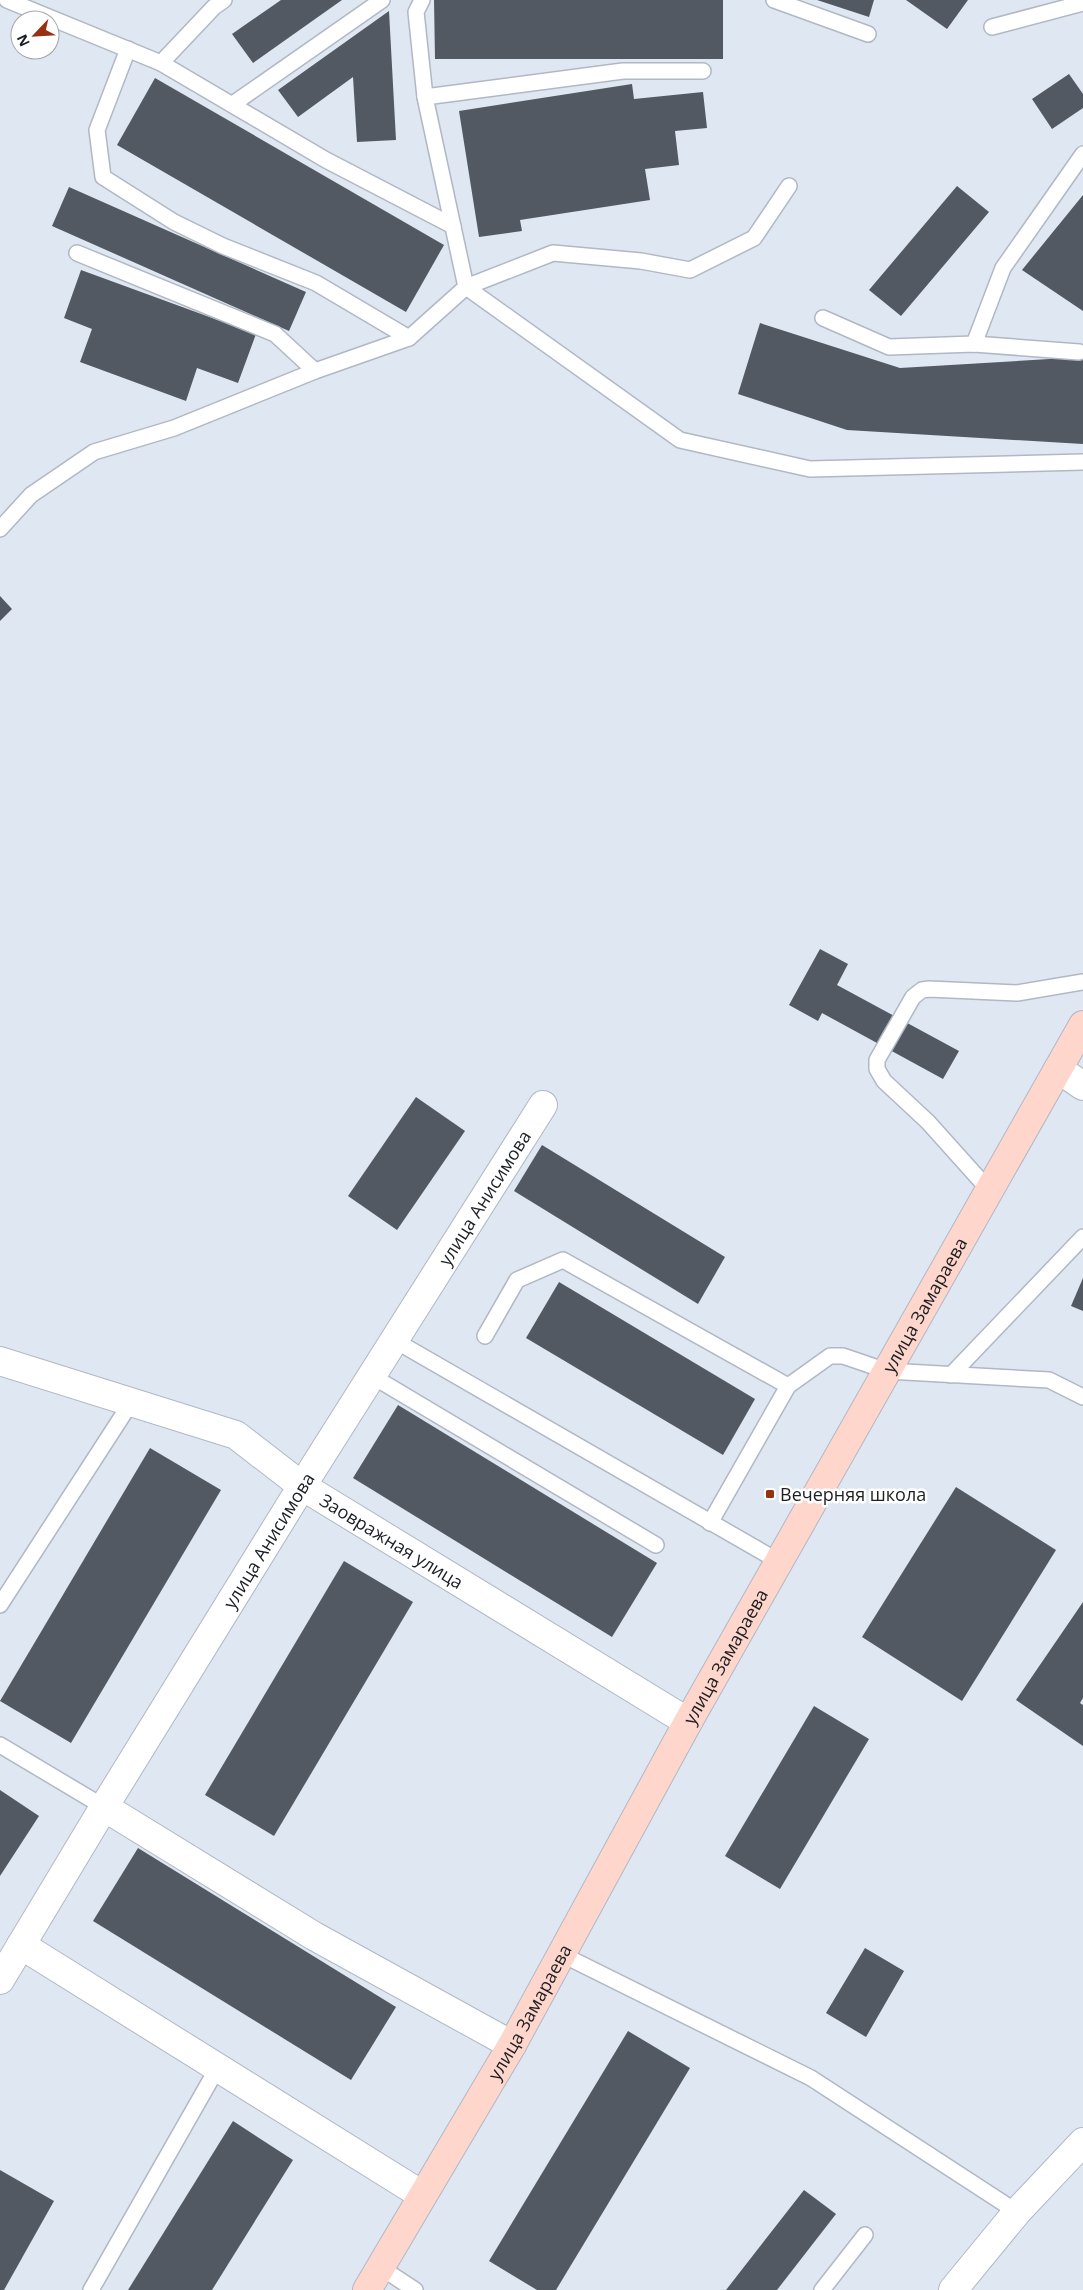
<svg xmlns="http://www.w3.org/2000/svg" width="1083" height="2290" viewBox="0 0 1083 2290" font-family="'Open Sans',sans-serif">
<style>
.building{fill:#525963}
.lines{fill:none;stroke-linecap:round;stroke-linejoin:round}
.service-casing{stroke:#b1b8c4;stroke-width:18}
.minor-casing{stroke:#b1b8c4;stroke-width:30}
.tertiary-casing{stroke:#b1b8c4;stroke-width:30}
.secondary-casing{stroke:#b1b8c4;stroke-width:30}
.service{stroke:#fff;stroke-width:15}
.minor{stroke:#fff;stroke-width:28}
.tertiary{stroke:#fff;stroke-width:28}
.secondary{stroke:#fed6cb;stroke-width:28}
.poi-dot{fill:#983111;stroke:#fff;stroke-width:2}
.labels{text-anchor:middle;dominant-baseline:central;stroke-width:5;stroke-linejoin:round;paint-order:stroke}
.street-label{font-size:18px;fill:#1b1e22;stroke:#fff}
.poi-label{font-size:18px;fill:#1b1e22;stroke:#fff;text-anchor:start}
</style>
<rect width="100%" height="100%" fill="#dfe7f3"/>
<g class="building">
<polygon points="281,0 342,0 253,63 232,34"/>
<polygon points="434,0 723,0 723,59 435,59"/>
<polygon points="817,0 874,0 869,17"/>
<polygon points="906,0 968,0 947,29"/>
<polygon points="389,11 396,140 357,142 353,77 298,117 278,90"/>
<polygon points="1069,74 1083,94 1083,108 1052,129 1032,99"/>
<polygon points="155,78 444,245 406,312 117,145"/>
<polygon points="632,84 634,99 703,92 707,128 675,131 679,165 645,169 650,200 520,220 522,231 479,237 459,111"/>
<polygon points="957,186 989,212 901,316 869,290"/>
<polygon points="69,187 306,292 289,331 52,226"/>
<polygon points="1083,195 1083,311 1022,270"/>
<polygon points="81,270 256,334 238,383 197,368 186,401 80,362 92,329 64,318"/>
<polygon points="760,323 900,368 1083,357 1083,444 847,430 738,394"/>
<polygon points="0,596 12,609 0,621"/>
<polygon points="820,949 848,964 837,985 959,1051 943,1079 822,1013 818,1021 789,1005"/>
<polygon points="416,1097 465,1131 397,1230 348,1196"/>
<polygon points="542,1145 725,1257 698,1304 514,1191"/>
<polygon points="1083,1278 1083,1311 1071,1306"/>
<polygon points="559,1282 755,1399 723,1455 526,1338"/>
<polygon points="398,1405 657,1563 612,1637 353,1478"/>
<polygon points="150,1448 221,1490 71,1743 0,1701"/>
<polygon points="956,1487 1056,1550 962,1701 862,1637"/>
<polygon points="344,1561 413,1602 274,1836 205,1795"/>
<polygon points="1083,1602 1083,1698 1080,1703 1083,1705 1083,1746 1016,1700"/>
<polygon points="814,1706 869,1739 780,1889 725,1856"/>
<polygon points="0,1790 39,1816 0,1876"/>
<polygon points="138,1848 396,2007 351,2080 93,1921"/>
<polygon points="865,1948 904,1971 866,2037 826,2013"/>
<polygon points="628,2031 690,2068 556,2290 537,2290 489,2261"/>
<polygon points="233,2121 293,2160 212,2290 128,2290"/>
<polygon points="0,2170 54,2201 4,2290 0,2290"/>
<polygon points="804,2190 836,2214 777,2290 726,2290"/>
</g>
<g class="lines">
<defs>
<g id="service">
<polyline points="7,0 161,63 326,160 453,226"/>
<polyline points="774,0 868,34"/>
<polyline points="992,27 1083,3"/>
<polyline points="128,49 97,130 103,177 174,222 223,246 316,283 409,338"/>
<polyline points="161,63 214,7 224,0"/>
<polyline points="425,97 623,71 703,71"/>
<polyline points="233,104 382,0"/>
<polyline points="77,253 275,334 315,371"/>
<polyline points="466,287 680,440 810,469 1083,462"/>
<polyline points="466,287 553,253 641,261 690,270 754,238 789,186"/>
<polyline points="823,318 889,347 974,344 1079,352"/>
<polyline points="974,344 1003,268 1083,154"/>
<polyline points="0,529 31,495 94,452 174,428 315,371 409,338 466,287 425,97 416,12 422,0"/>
<polyline points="989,1190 928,1122 884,1081 877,1069 877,1060 913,997 922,990 929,989 1017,993 1083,982"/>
<polyline points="485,1336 517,1280 563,1260 788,1386 710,1523"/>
<polyline points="394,1340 778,1561"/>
<polyline points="951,1375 1083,1237"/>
<polyline points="372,1376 656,1545"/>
<polyline points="788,1386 830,1356 843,1356 887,1371 1049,1380 1083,1397"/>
<polyline points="0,1605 132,1401"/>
<polyline points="0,1745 104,1807"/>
<polyline points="561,1954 811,2078 1017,2212"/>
<polyline points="380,2267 415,2290"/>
<polyline points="91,2290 218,2067"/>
<polyline points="822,2290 865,2235"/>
</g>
<g id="minor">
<path id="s1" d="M0,1361L236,1435L302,1486L688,1722"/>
<polyline points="104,1807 314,1936 512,2045"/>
<polyline points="21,1945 422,2195"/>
<path id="s2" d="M0,1980L104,1807L302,1486L543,1105"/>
<polyline points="953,2290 1017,2212 1083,2142"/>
</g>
<polyline id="tertiary" points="1058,1069 1083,1086"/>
<g id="secondary">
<path id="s3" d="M367,2290L512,2045L688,1722L1083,1025"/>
</g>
</defs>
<use href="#service" class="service-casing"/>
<use href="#minor" class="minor-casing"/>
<use href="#tertiary" class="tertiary-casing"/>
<use href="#secondary" class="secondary-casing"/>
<use href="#service" class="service"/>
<use href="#minor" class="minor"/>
<use href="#tertiary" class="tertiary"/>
<use href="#secondary" class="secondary"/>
</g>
<rect class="poi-dot" x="765" y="1489" width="10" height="10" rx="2.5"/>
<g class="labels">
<g class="street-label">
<text stroke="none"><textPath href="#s2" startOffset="920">улица Анисимова</textPath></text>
<text stroke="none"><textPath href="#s3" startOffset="1132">улица Замараева</textPath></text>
<text stroke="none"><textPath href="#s2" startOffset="515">улица Анисимова</textPath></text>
<text stroke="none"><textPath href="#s1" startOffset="436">Заовражная улица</textPath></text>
<text stroke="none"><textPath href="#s3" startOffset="728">улица Замараева</textPath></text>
<text stroke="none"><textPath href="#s3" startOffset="322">улица Замараева</textPath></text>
</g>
<g class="poi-label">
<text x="780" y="1494">Вечерняя школа</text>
</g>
</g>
<g transform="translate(35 35) rotate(245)"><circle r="24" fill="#ffffff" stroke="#a4a5a7"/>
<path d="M0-4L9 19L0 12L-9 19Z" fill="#983111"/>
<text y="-8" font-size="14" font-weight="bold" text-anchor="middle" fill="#1b1e22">N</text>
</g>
</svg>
